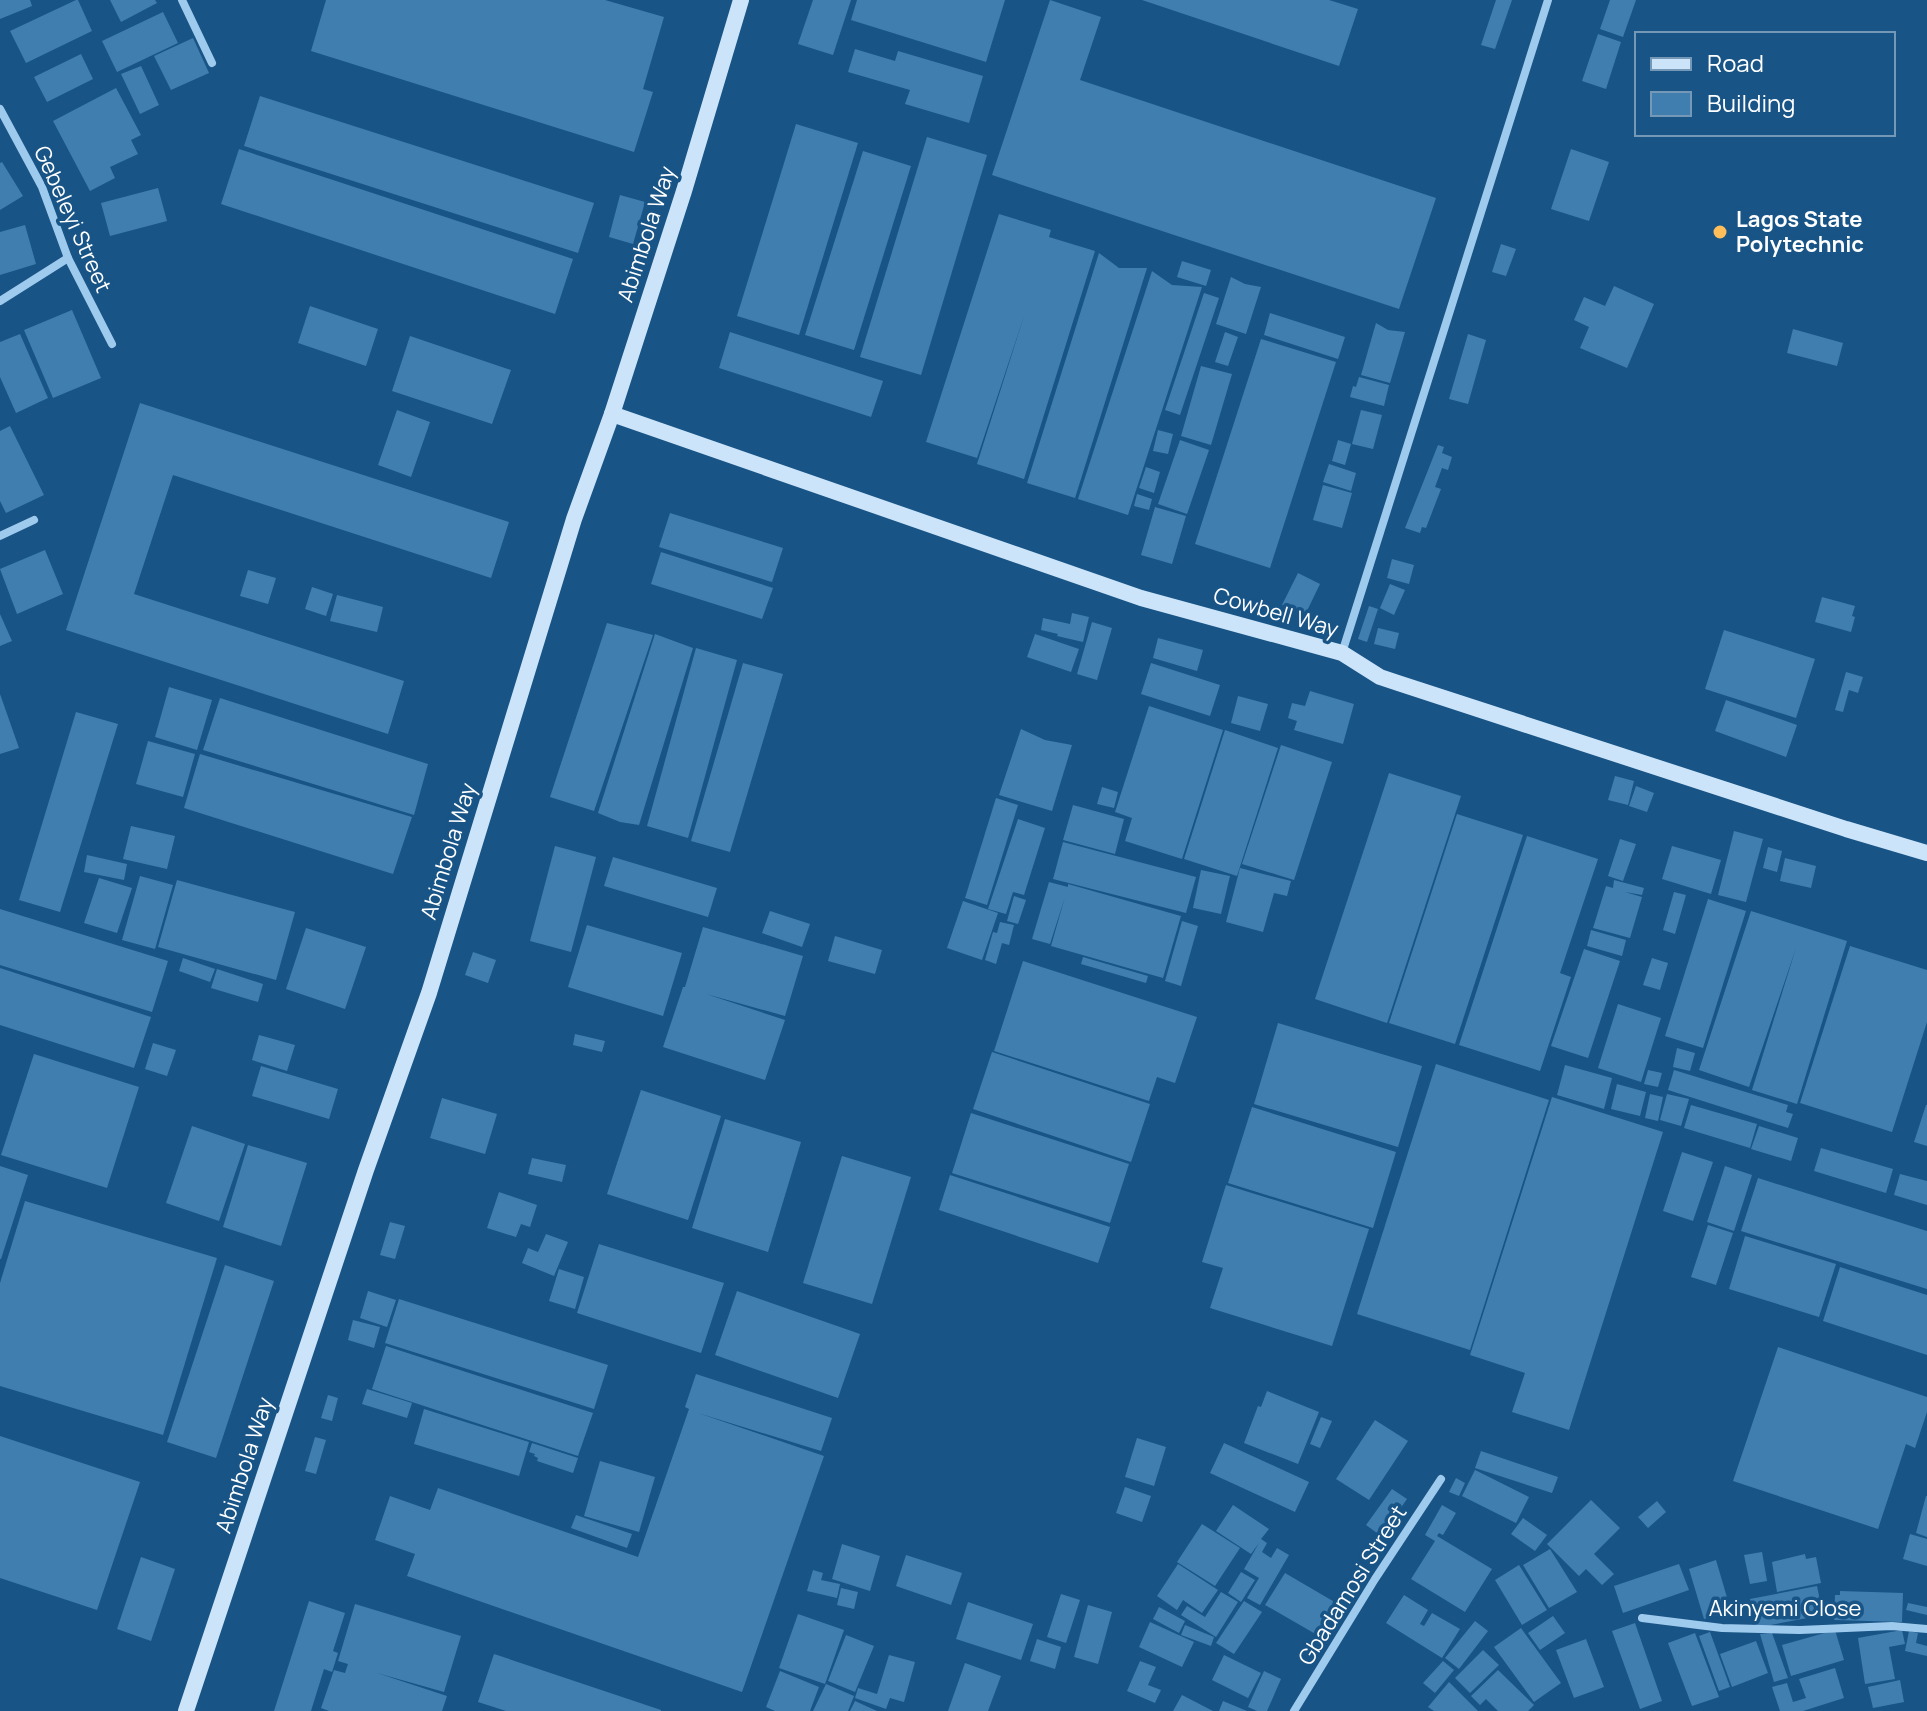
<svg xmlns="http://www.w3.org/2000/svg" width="1927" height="1711" viewBox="0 0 1927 1711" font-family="Manrope,sans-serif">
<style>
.building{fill:#407eb0}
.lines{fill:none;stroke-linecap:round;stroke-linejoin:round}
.street{stroke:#9ecaed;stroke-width:8}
.secondary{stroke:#cbe4f9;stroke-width:16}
.poi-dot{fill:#ffbe5a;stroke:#185486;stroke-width:3}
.labels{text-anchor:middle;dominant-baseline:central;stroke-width:7;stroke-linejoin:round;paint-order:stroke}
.street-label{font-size:22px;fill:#fff;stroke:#185486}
.poi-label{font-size:22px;font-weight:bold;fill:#fff;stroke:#185486;text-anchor:start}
</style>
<rect width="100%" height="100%" fill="#185486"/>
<g class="building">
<polygon points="0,0 30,0 32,6 0,19"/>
<polygon points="76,0 78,0 92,31 26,63 10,31"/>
<polygon points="110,0 155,0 157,3 121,22"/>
<polygon points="326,0 605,0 664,17 643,89 653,92 634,152 311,51"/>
<polygon points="813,0 851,0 833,55 798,44"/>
<polygon points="857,0 1005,0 986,62 851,20"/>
<polygon points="1050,0 1101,17 1080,80 1436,198 1399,309 992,175"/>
<polygon points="1142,0 1329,0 1358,9 1339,66"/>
<polygon points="1496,0 1512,0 1495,49 1481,45"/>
<polygon points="1610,0 1636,0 1623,37 1600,29"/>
<polygon points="163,12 178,43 117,72 102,41"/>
<polygon points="1598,34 1621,42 1606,89 1582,81"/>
<polygon points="193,38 209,73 171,90 154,56"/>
<polygon points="855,49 895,61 898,51 983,76 969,123 905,104 910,90 848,72"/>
<polygon points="81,54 93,79 47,102 34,77"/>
<polygon points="141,66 159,105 140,114 121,74"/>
<polygon points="116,88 141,135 131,140 138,154 110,167 115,178 90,191 53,121"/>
<polygon points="260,96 594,203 578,253 244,146"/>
<polygon points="796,124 858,143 799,335 737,316"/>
<polygon points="927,137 987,155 921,375 860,357"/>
<polygon points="239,149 573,259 555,314 221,204"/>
<polygon points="1571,149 1609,162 1589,221 1551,209"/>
<polygon points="863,151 911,166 854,350 805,335"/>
<polygon points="2,162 23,196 0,210 0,163"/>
<polygon points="158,188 167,221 110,236 101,203"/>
<polygon points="620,195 645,202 633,244 609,237"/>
<polygon points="999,214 1051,230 1049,237 1095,251 1024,479 977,464 1025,313 977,458 926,442"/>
<polygon points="25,225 36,264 0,275 0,232"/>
<polygon points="1501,244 1516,249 1506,276 1492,272"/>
<polygon points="1099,253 1119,268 1147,268 1075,498 1027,483"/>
<polygon points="1182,261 1211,270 1206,286 1177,277"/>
<polygon points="1152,271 1172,285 1202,287 1128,515 1078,499"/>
<polygon points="1231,277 1245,284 1261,287 1246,334 1216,324"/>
<polygon points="1614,286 1654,304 1627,368 1580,348 1589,327 1574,320 1584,297 1605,306"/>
<polygon points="1204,293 1219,298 1180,415 1165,410"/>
<polygon points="310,306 378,329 366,366 298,343"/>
<polygon points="72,310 101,378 53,398 24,330"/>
<polygon points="1270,313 1345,337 1338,359 1264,335"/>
<polygon points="1376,323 1388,330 1405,332 1390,383 1361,375"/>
<polygon points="1793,329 1843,343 1837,366 1787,353"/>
<polygon points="730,332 883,381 871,417 719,368"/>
<polygon points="1225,332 1238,337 1228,366 1215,362"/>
<polygon points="20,334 48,398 16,413 0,377 0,342"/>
<polygon points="1468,334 1486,340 1468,404 1449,399"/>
<polygon points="410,336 511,370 492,424 392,391"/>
<polygon points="1261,339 1336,362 1270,568 1195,544"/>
<polygon points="1201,366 1232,374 1211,445 1181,436"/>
<polygon points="1359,377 1389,385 1384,406 1350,397 1353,386 1356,387"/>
<polygon points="140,403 509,522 491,578 173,475 134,594 404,681 388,734 66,630"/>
<polygon points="397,410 430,422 411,477 378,465"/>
<polygon points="1361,410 1382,415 1373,449 1352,444"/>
<polygon points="10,426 44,495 6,513 0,501 0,431"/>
<polygon points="1158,430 1173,434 1168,454 1153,451"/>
<polygon points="1180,440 1209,450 1187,514 1158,504"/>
<polygon points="1338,440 1351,444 1345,465 1332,461"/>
<polygon points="1438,445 1444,447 1442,453 1452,457 1448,470 1442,468 1435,487 1441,489 1426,528 1422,527 1420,533 1405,528"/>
<polygon points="1329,464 1356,473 1351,491 1323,482"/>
<polygon points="1146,467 1160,472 1154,493 1139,488"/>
<polygon points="1323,485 1352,493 1342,528 1313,520"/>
<polygon points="1137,494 1152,499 1149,510 1134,506"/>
<polygon points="1155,507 1186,516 1172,564 1141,555"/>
<polygon points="670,513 783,548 772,582 659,547"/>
<polygon points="45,550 63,594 17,614 0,569"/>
<polygon points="661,552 773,588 762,619 651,584"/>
<polygon points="1392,559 1414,565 1409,584 1387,578"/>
<polygon points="248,570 276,578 268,604 240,596"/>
<polygon points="1298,573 1320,584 1305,615 1282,605"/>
<polygon points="1390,584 1405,590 1394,615 1380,608"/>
<polygon points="312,587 333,594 326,616 305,609"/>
<polygon points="337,595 383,607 377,632 330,621"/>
<polygon points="1822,597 1855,606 1852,616 1855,617 1851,632 1815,622"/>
<polygon points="1369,606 1378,609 1367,642 1358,639"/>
<polygon points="1072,613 1089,617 1083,642 1057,636 1058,634 1041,630 1043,618 1070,624"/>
<polygon points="0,614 12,641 0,646"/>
<polygon points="1092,622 1112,628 1097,680 1077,674"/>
<polygon points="607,623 653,635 594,811 550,797"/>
<polygon points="1378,628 1399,633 1395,649 1374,644"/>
<polygon points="1724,630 1815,659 1796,718 1705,689"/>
<polygon points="655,634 693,648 639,825 620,822 598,813"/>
<polygon points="1035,634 1079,649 1071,672 1027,657"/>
<polygon points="1158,638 1203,650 1197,671 1153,658"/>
<polygon points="696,648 737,660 688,838 647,826"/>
<polygon points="743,663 783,674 730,852 691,841"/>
<polygon points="1151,663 1220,685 1210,716 1141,694"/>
<polygon points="1846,672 1863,677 1858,693 1849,690 1843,712 1835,710"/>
<polygon points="169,687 212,700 197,750 155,737"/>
<polygon points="1310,691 1354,704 1343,744 1294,730 1297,721 1288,718 1292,703 1305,706"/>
<polygon points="0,694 19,748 0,754"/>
<polygon points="1238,696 1268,704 1260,731 1231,723"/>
<polygon points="220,698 428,764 414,815 203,750"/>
<polygon points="1726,700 1797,725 1786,757 1715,731"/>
<polygon points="1149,706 1223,730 1182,859 1125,841 1132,818 1115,812"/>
<polygon points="76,712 118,724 60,912 19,900"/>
<polygon points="1021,729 1045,740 1072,745 1052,811 999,795"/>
<polygon points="1225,730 1278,748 1237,876 1184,859"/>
<polygon points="148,741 195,754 183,797 136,784"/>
<polygon points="1281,745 1332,762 1294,880 1242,864"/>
<polygon points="200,754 412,817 393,874 184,808"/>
<polygon points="1389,773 1461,796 1387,1023 1315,999"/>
<polygon points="1615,776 1634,781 1628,805 1608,800"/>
<polygon points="1636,786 1654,793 1647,812 1629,806"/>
<polygon points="1102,787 1118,792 1114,808 1097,804"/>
<polygon points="996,798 1018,805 987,905 965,898"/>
<polygon points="1073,805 1124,819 1115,854 1063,840"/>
<polygon points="1457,814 1523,835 1455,1044 1389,1023"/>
<polygon points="1018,819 1045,828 1024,895 1013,892 1006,914 988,909"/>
<polygon points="131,826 175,836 167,869 123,859"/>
<polygon points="1734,831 1763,839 1746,902 1718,895"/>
<polygon points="1527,836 1598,859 1560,973 1571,977 1540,1071 1459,1045"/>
<polygon points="1620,839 1636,844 1623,881 1608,876"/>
<polygon points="1063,842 1196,877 1186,913 1053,879"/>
<polygon points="555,846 596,857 571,952 530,941"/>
<polygon points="1672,846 1721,860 1711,894 1662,879"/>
<polygon points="1768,847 1782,851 1777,872 1763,868"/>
<polygon points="87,855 127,864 124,880 84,872"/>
<polygon points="613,857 717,888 708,917 604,886"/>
<polygon points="1785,858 1816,866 1811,888 1780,881"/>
<polygon points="1240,868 1291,881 1287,896 1274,893 1263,932 1226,922"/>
<polygon points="1201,870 1230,876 1221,914 1193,908"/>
<polygon points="140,876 173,885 155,949 122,940"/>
<polygon points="99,878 132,888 117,933 84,923"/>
<polygon points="177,880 295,912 276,980 158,947"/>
<polygon points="1614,880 1644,888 1642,895 1625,892 1642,897 1630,938 1593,928 1606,886 1613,888"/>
<polygon points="1049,882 1068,887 1068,884 1181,916 1163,978 1051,946 1065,897 1050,944 1032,939"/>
<polygon points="1674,892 1686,895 1675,934 1663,930"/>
<polygon points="1014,896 1026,900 1018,924 1007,921"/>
<polygon points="1708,899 1746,911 1703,1048 1665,1036"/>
<polygon points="963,901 998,913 982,960 947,948"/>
<polygon points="0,909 168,961 152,1012 0,965"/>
<polygon points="770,911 810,924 802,947 762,933"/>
<polygon points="1751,911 1847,941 1797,1104 1752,1090 1796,948 1749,1087 1699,1070"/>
<polygon points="1182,921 1198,926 1181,986 1165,981"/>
<polygon points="1000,922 1014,925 1009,945 1002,943 996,964 985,960 993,932 997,933"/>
<polygon points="587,925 682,953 663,1016 568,987"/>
<polygon points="703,927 803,956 785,1016 706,994 785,1020 765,1080 663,1047 683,987 685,987"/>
<polygon points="306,928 366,947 345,1009 286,989"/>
<polygon points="1591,930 1626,940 1622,956 1587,946"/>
<polygon points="835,936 882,950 875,974 828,961"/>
<polygon points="1850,946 1927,970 1927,1022 1892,1132 1800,1103"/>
<polygon points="1584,949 1620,961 1588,1058 1551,1046"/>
<polygon points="473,952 496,960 488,983 465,975"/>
<polygon points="1083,957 1148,976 1146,983 1081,964"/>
<polygon points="183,958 215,969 210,982 179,971"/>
<polygon points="1652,958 1668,963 1660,990 1643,985"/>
<polygon points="1023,961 1197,1017 1175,1083 1157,1077 1149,1101 994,1051"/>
<polygon points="0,968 151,1017 134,1068 0,1025"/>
<polygon points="217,969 263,984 258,1002 211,988"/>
<polygon points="1618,1004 1661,1018 1641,1082 1598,1068"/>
<polygon points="1278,1023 1422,1066 1398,1147 1254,1104"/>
<polygon points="575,1034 605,1041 602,1052 573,1045"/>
<polygon points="259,1035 295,1045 287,1071 252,1060"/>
<polygon points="153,1043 176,1050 167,1076 145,1069"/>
<polygon points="1677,1048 1695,1053 1690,1071 1673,1067"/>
<polygon points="992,1052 1150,1104 1131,1162 973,1109"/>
<polygon points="34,1054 139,1087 107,1188 1,1155"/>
<polygon points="1436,1064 1549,1100 1470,1350 1357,1314"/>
<polygon points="1565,1065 1612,1078 1604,1109 1557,1095"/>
<polygon points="261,1066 338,1089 329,1119 252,1096"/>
<polygon points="1648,1070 1662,1073 1658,1087 1644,1084"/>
<polygon points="1674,1070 1788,1105 1786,1112 1793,1114 1788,1128 1668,1090"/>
<polygon points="1617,1084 1646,1092 1640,1116 1611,1109"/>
<polygon points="641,1090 721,1116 688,1220 607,1194"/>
<polygon points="1650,1094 1663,1097 1658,1121 1645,1118"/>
<polygon points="1667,1094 1689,1099 1681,1126 1660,1120"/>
<polygon points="1552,1097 1663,1132 1569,1430 1512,1412 1525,1373 1470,1355"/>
<polygon points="442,1098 497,1114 485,1154 430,1138"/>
<polygon points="1691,1105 1757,1124 1750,1148 1684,1128"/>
<polygon points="1926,1105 1927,1105 1927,1146 1914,1142"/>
<polygon points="1252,1107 1396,1152 1373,1228 1228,1183"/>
<polygon points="971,1113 1129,1164 1110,1223 952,1173"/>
<polygon points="725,1119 801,1142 768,1252 692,1228"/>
<polygon points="192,1126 245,1144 219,1221 166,1203"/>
<polygon points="1759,1126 1798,1138 1791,1161 1751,1149"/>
<polygon points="248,1145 307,1163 281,1246 223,1227"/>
<polygon points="1821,1148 1893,1169 1886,1193 1814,1171"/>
<polygon points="1682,1152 1713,1162 1693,1221 1663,1211"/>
<polygon points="842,1156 911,1177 872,1304 803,1283"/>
<polygon points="532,1158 566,1165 562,1182 528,1174"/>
<polygon points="0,1166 28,1175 1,1259 0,1259"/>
<polygon points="1725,1166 1752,1175 1734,1231 1707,1222"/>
<polygon points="1900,1174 1927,1181 1927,1205 1894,1195"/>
<polygon points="950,1175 1110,1227 1098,1263 939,1210"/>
<polygon points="1758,1178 1927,1231 1927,1289 1741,1231"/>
<polygon points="1226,1185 1369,1229 1332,1346 1210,1308 1223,1268 1202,1262"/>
<polygon points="499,1192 537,1205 530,1227 521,1224 516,1237 487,1228"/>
<polygon points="25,1201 217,1258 163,1435 0,1386 0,1283"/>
<polygon points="390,1222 405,1226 395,1259 380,1255"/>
<polygon points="1708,1225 1733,1233 1716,1285 1691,1277"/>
<polygon points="546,1234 568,1242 554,1276 522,1263 528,1248 538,1252"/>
<polygon points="1745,1236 1836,1264 1819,1317 1729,1289"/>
<polygon points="599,1244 724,1283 701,1353 577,1313"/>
<polygon points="225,1265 274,1281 216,1458 167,1442"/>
<polygon points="1840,1267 1927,1295 1927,1355 1823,1321"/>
<polygon points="559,1269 584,1277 575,1309 549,1301"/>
<polygon points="368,1291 396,1300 387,1327 360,1318"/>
<polygon points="737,1291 860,1334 838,1398 715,1355"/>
<polygon points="399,1299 608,1365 594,1409 385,1343"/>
<polygon points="353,1320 380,1327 374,1348 348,1340"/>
<polygon points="386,1346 593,1413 578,1456 372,1389"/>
<polygon points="1778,1347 1927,1397 1927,1412 1915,1448 1906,1444 1878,1529 1733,1481"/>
<polygon points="696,1374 832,1418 821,1451 698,1413 824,1456 742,1692 407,1576 415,1554 375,1540 390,1496 430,1510 438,1488 638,1557 689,1409 685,1407"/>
<polygon points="367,1389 412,1403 407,1418 362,1404"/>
<polygon points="1267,1391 1319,1412 1298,1464 1244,1443 1258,1406 1261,1407"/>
<polygon points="328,1395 338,1398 332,1421 321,1418"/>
<polygon points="424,1409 529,1442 519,1476 414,1444"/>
<polygon points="1321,1417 1332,1421 1320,1448 1310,1444"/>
<polygon points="1375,1420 1408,1441 1369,1500 1336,1479"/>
<polygon points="0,1436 140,1482 97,1610 0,1578"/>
<polygon points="315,1437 326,1440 316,1474 305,1471"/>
<polygon points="1137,1438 1166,1447 1154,1486 1125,1477"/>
<polygon points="532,1443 578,1458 573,1473 537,1461 538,1458 534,1456 535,1454 529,1452"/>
<polygon points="1224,1443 1309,1482 1295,1512 1210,1473"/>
<polygon points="1481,1451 1558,1477 1552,1493 1475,1468"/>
<polygon points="600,1461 655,1477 639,1532 584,1516"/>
<polygon points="1475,1470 1529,1497 1516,1523 1462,1496"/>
<polygon points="1456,1478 1465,1483 1459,1496 1449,1492"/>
<polygon points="1125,1487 1151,1496 1142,1522 1116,1513"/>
<polygon points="1392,1489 1407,1499 1381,1536 1366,1525"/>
<polygon points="1926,1496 1927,1496 1927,1537 1916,1533"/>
<polygon points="1591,1500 1620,1528 1594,1554 1614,1574 1602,1585 1586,1569 1579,1576 1547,1544"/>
<polygon points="1657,1501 1666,1512 1648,1528 1638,1517"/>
<polygon points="1233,1505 1269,1529 1261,1539 1267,1543 1262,1552 1271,1558 1277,1548 1289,1555 1260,1605 1247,1598 1259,1578 1244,1569 1259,1543 1251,1554 1216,1531"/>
<polygon points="1442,1505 1456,1513 1443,1535 1439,1533 1437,1536 1492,1569 1465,1612 1411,1579 1435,1541 1425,1535"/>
<polygon points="576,1515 632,1534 627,1548 571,1528"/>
<polygon points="1523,1518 1547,1535 1535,1551 1511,1534"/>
<polygon points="1202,1524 1240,1548 1215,1586 1177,1562"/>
<polygon points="1910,1534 1927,1539 1927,1566 1903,1559"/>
<polygon points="842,1544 880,1556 870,1591 832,1579"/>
<polygon points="1550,1549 1577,1592 1549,1608 1523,1565"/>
<polygon points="1762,1552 1767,1581 1750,1584 1744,1555"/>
<polygon points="1805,1554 1806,1559 1816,1557 1821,1583 1777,1592 1772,1562"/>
<polygon points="906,1555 962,1573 951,1605 896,1586"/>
<polygon points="141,1557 175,1569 151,1641 117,1629"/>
<polygon points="1716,1560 1731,1611 1704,1619 1689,1569"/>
<polygon points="1178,1564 1218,1590 1202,1613 1183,1600 1177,1610 1157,1596"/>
<polygon points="1679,1564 1689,1590 1623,1613 1614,1586"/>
<polygon points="1519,1565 1547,1610 1522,1625 1495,1580"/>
<polygon points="813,1570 823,1573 821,1580 840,1584 837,1598 807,1591"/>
<polygon points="1241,1572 1255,1580 1241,1602 1228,1593"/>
<polygon points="1285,1573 1338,1604 1319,1636 1265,1605"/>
<polygon points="1817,1586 1823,1615 1755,1628 1750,1599"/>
<polygon points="841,1588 858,1592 854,1609 837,1605"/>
<polygon points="1840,1591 1903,1593 1902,1622 1834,1620 1835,1595 1840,1595"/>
<polygon points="1221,1592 1238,1602 1216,1637 1181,1615 1187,1606 1205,1617"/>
<polygon points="1061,1594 1080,1600 1066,1643 1047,1637"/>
<polygon points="1404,1595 1428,1610 1420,1624 1424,1626 1432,1613 1460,1629 1442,1658 1386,1623"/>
<polygon points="309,1601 345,1613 333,1651 338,1653 332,1672 324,1669 311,1711 274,1711"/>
<polygon points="1244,1601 1262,1612 1234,1654 1216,1643"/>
<polygon points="968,1602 1033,1624 1021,1660 956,1639"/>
<polygon points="1908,1603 1927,1607 1927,1615 1906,1610"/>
<polygon points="355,1604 461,1636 444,1692 377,1673 447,1696 442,1711 329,1711 321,1708 334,1670 345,1673 348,1664 338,1661"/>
<polygon points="1088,1605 1112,1612 1098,1664 1074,1657"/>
<polygon points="1159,1607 1185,1621 1179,1633 1153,1619"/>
<polygon points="798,1614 844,1630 825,1684 779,1668"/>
<polygon points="1553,1616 1565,1633 1540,1650 1528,1633"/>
<polygon points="1475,1621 1488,1631 1459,1669 1445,1658"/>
<polygon points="1150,1622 1194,1642 1182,1667 1139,1647"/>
<polygon points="1635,1623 1662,1701 1640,1709 1612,1631"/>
<polygon points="1185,1625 1214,1637 1211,1646 1181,1635"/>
<polygon points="1521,1628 1561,1683 1534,1702 1494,1647"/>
<polygon points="1835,1630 1844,1660 1791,1676 1782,1645"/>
<polygon points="1902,1630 1905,1644 1889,1647 1895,1679 1865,1684 1858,1638"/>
<polygon points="1909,1631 1918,1633 1916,1643 1927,1646 1927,1656 1905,1651"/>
<polygon points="1710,1632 1730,1687 1719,1691 1699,1636"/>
<polygon points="1695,1633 1719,1697 1692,1706 1668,1643"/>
<polygon points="1772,1633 1788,1678 1774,1682 1760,1634"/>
<polygon points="846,1635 874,1646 855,1692 828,1681"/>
<polygon points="1037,1639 1061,1647 1055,1669 1030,1661"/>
<polygon points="1586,1639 1604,1687 1574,1698 1556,1650"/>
<polygon points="1756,1641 1768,1673 1732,1687 1720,1654"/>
<polygon points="1483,1650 1499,1665 1470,1693 1455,1678"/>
<polygon points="494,1654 661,1710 661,1711 506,1711 478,1702"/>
<polygon points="889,1655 915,1662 904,1702 890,1698 886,1709 855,1698 858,1688 877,1694"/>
<polygon points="1224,1655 1261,1673 1248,1698 1212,1680"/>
<polygon points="1140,1661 1156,1667 1148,1685 1161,1690 1155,1703 1127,1691"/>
<polygon points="1443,1661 1454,1670 1435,1693 1423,1683"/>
<polygon points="965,1663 1001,1676 988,1711 948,1711"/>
<polygon points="1835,1668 1844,1698 1803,1711 1780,1711 1772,1687 1787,1683 1793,1702 1806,1698 1799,1679"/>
<polygon points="1498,1670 1534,1705 1528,1711 1498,1711 1486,1699 1480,1705 1471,1696"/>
<polygon points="780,1671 819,1687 810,1711 775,1711 766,1707"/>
<polygon points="1264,1671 1281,1679 1267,1711 1257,1711 1248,1707"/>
<polygon points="1900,1680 1904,1702 1873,1708 1868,1687"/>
<polygon points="1449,1682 1478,1711 1434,1711 1428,1707"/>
<polygon points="826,1684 854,1696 848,1711 813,1711"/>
<polygon points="1182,1695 1213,1711 1173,1711"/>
<polygon points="855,1701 877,1711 850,1711"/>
<polygon points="1223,1701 1247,1711 1219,1711"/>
</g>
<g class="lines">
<g class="street">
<polyline points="182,0 212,63"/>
<polyline points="0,109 42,187 68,258 112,344"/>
<polyline points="0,301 68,258"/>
<polyline points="0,536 34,520"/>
<polyline points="1342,653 1548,0"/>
<polyline points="1642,1618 1722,1628 1800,1630 1892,1626 1927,1629"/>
<polyline points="1294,1711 1375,1579 1441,1479"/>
</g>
<g class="secondary">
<polyline points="612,414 1141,598 1342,653 1380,677 1398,683 1846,829 1927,853"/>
<polyline points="186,1711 366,1170 429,993 574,519 612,414 684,191 741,0"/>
</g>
</g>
<circle class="poi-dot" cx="1720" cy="232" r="8"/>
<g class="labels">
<g class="street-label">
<text transform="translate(73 219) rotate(66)">Gebeleyi Street</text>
<text transform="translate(646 234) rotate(-72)">Abimbola Way</text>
<text transform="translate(1276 612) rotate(16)">Cowbell Way</text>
<text transform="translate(448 851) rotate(-73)">Abimbola Way</text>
<text transform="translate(244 1465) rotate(-72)">Abimbola Way</text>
<text transform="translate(1352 1585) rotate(-58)">Gbadamosi Street</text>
<text x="1785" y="1608">Akinyemi Close</text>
</g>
<g class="poi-label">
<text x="1736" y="219">Lagos State<tspan x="1736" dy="25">Polytechnic</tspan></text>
</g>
</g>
<rect x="1635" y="32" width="260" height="104" fill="#185486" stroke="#7498b6" stroke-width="2"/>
<rect x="1651" y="58" width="40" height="12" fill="#cbe4f9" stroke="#7498b6" stroke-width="2"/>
<text x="1707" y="72" font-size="24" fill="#ffffff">Road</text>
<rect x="1651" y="92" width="40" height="24" fill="#407eb0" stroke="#7498b6" stroke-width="2"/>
<text x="1707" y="112" font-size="24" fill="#ffffff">Building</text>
</svg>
